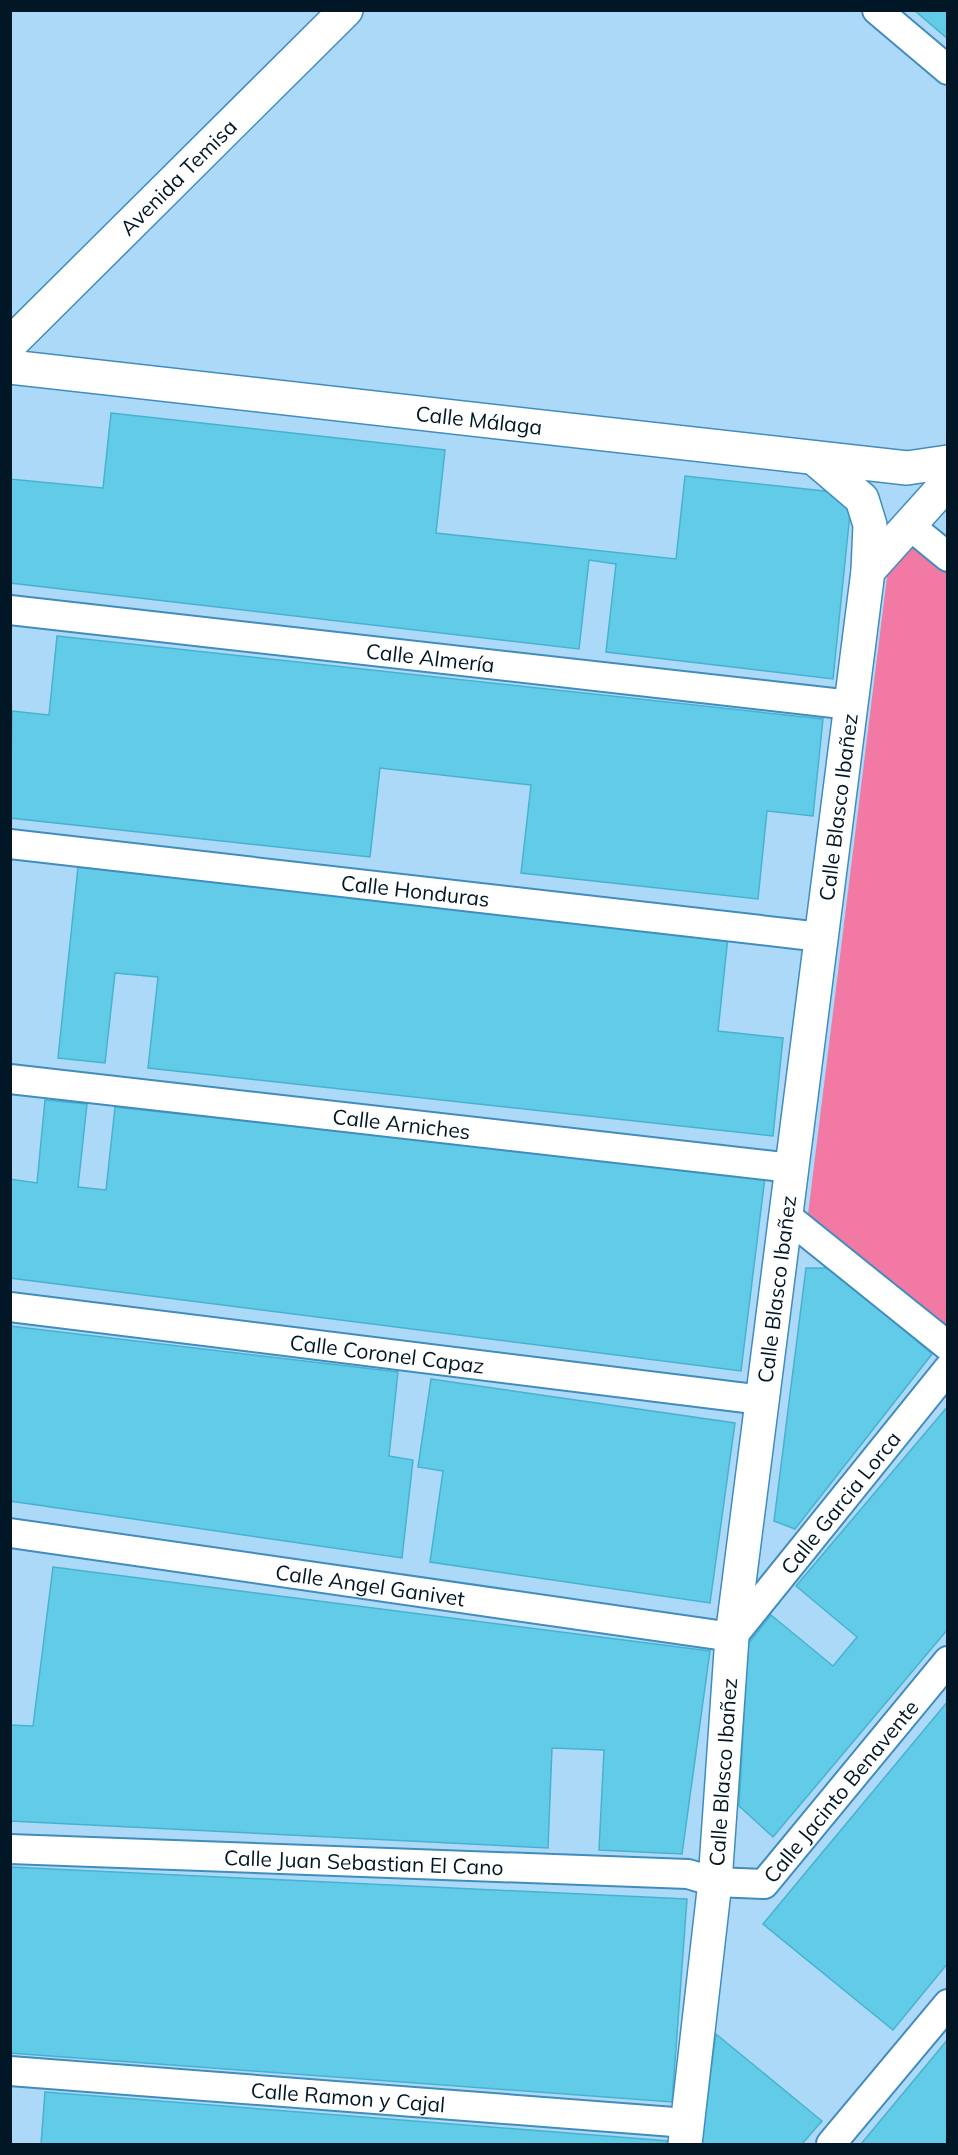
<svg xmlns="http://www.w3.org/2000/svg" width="958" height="2155" viewBox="0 0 958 2155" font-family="Mulish,sans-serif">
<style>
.green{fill:#f279a4}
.building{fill:#62cbe8;stroke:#47b2cf;stroke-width:1.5}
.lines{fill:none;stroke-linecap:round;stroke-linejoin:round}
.street-casing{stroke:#408dbd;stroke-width:32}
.secondary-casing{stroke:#408dbd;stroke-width:36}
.street{stroke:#fff;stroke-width:28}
.secondary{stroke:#fff;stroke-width:33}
.labels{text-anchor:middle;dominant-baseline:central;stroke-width:6;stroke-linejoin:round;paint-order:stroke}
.street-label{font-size:21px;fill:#011725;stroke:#add9f8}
</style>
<rect width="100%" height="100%" fill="#add9f8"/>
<polygon class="green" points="911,541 948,571 947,1329 808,1214 888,569"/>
<g class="building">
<polygon points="914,10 948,10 948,39"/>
<polygon points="111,413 445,450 436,533 676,559 685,476 852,494 833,679 606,652 616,564 589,560 579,649 10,583 10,479 103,488"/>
<polygon points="57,636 823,719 813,816 767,811 758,899 521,873 531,785 380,768 370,857 10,818 12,711 49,715"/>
<polygon points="78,867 728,937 718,1031 783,1038 773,1136 148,1068 158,977 115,973 105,1063 58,1058"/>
<polygon points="45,1100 87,1104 78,1187 106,1190 115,1107 765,1177 741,1371 10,1278 10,1179 37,1183"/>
<polygon points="806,1268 831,1268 932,1354 795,1529 774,1521"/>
<polygon points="10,1326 398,1372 389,1456 413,1460 402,1558 10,1501"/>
<polygon points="431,1379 735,1423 710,1603 430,1562 443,1471 418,1467"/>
<polygon points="948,1406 948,1629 773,1837 739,1806 748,1644 771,1615 833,1666 857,1637 796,1586"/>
<polygon points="53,1567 710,1651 682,1854 599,1850 604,1750 552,1748 548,1848 10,1821 10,1725 33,1726"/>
<polygon points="948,1701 948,1963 893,2030 763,1924"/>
<polygon points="10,1867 687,1899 672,2102 10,2053"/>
<polygon points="716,2034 822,2121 802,2144 701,2144"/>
<polygon points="948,2039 948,2144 861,2144"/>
<polygon points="45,2092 669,2141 668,2144 41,2144"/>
</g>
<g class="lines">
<defs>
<g id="street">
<polyline points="877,10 948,70"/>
<polyline points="909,525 948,557"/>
<path id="s1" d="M10,610L851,705"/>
<path id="s2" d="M10,844L821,937"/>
<path id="s3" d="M10,1079L792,1168"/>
<polyline points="785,1215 948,1346"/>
<path id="s4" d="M10,1307L762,1400"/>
<path id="s5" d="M10,1533L732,1637L948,1369"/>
<path id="s6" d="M10,1849L688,1874L715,1882L764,1884L948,1661"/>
<path id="s7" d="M10,2071L687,2123"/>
<polyline points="831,2144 948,2004"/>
</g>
<g id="secondary">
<path id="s8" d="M10,344L346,10"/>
<path id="s9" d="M10,367L907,468L948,462"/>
<polyline points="868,571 948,482"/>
<path id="s10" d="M685,2144L715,1882L732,1637L868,571L870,525L862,499L814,458"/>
</g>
</defs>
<use href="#street" class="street-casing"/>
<use href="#secondary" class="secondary-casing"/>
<use href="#street" class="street"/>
<use href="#secondary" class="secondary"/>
</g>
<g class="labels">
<g class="street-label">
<text stroke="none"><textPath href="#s8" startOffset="237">Avenida Temisa</textPath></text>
<text stroke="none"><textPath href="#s9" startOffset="472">Calle Málaga</textPath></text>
<text stroke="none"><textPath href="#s1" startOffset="423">Calle Almería</textPath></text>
<text stroke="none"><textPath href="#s10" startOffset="1346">Calle Blasco Ibañez</textPath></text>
<text stroke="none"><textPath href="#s2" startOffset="408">Calle Honduras</textPath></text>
<text stroke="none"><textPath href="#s3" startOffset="394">Calle Arniches</textPath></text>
<text stroke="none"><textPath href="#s10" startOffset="860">Calle Blasco Ibañez</textPath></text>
<text stroke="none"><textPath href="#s4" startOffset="380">Calle Coronel Capaz</textPath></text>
<text stroke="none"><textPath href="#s5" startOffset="902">Calle Garcia Lorca</textPath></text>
<text stroke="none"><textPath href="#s5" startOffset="364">Calle Angel Ganivet</textPath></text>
<text stroke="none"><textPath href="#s10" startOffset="374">Calle Blasco Ibañez</textPath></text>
<text stroke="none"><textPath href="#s6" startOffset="876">Calle Jacinto Benavente</textPath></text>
<text stroke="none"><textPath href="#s6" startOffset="354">Calle Juan Sebastian El Cano</textPath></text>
<text stroke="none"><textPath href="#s7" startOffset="339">Calle Ramon y Cajal</textPath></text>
</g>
</g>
<rect width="958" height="2155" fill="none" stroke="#011725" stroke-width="24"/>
</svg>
